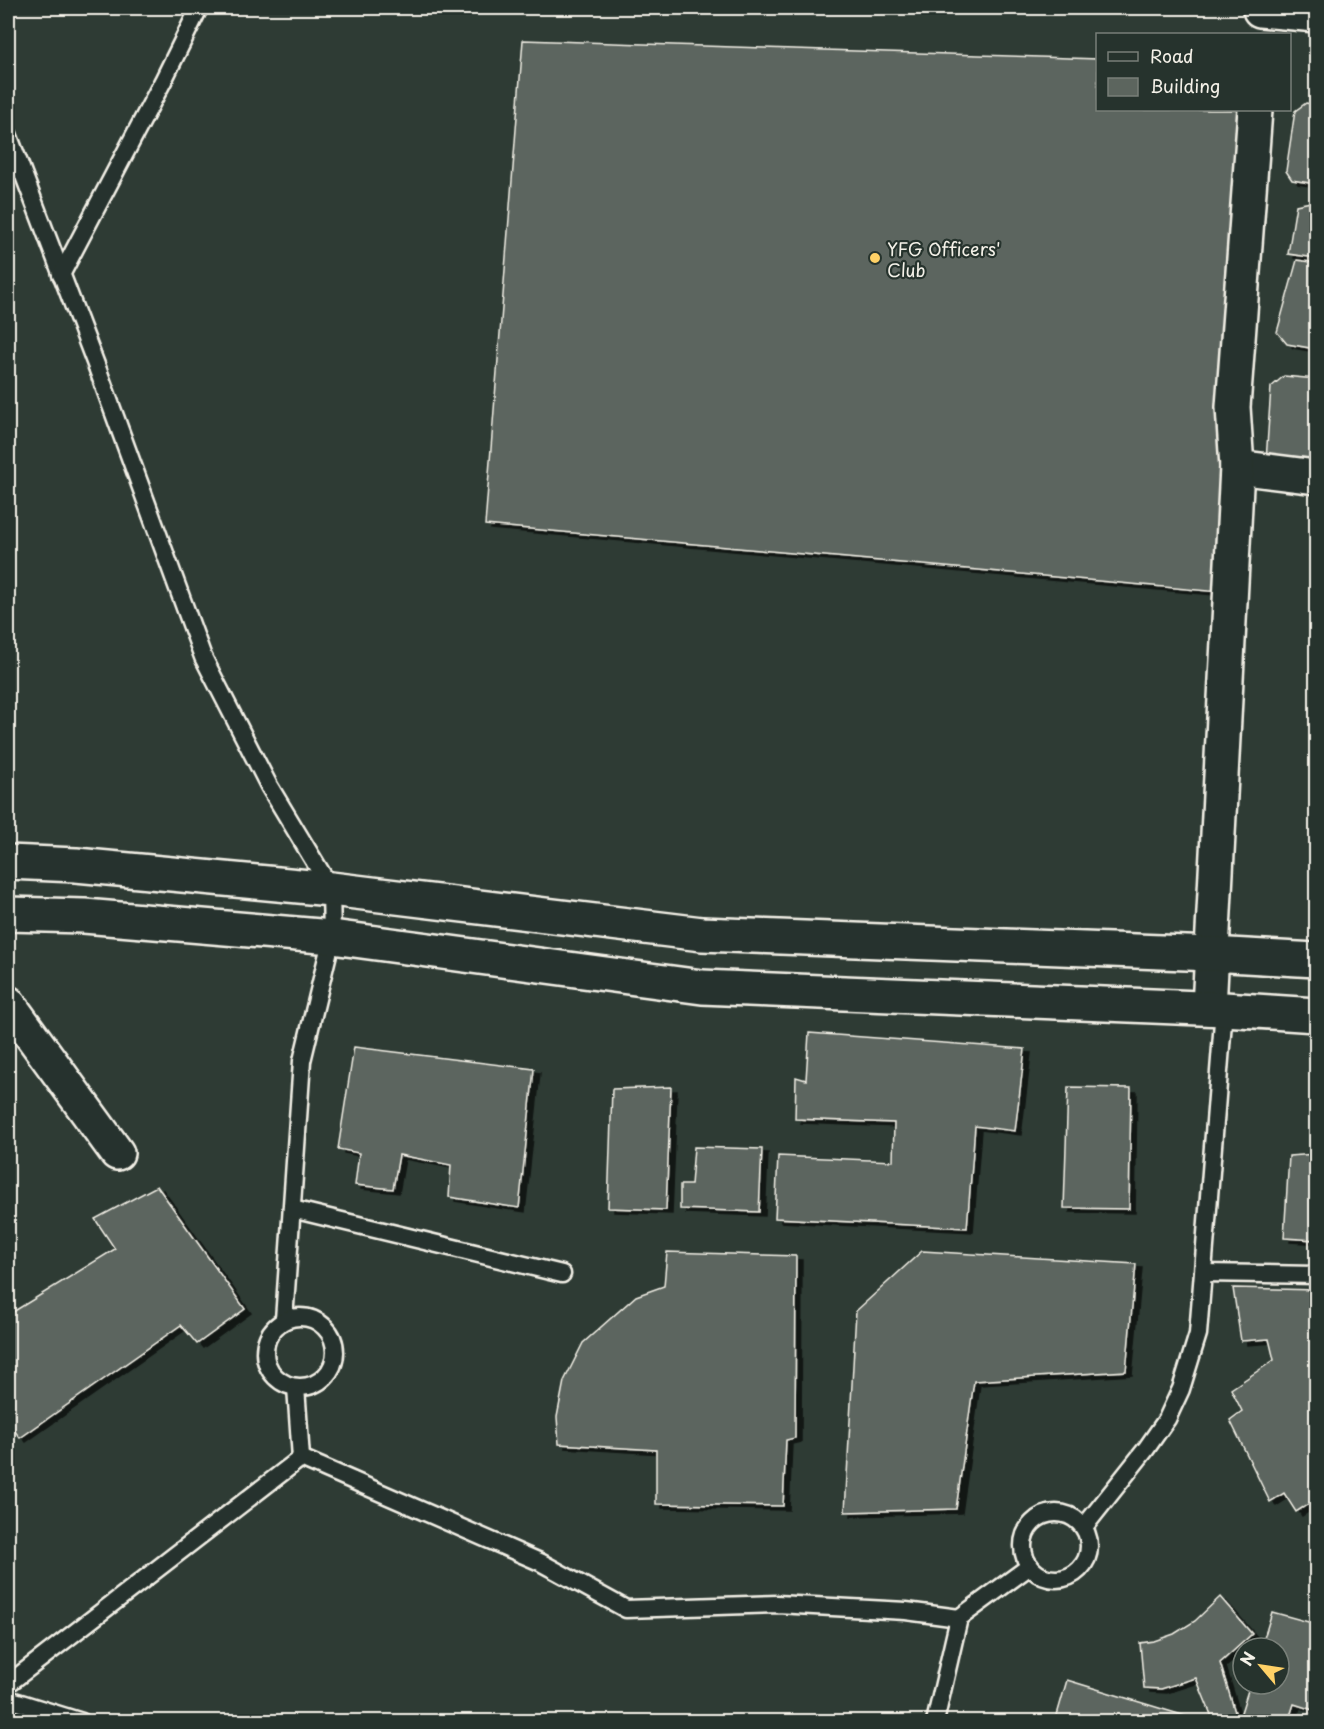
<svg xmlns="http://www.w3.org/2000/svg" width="1324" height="1729" viewBox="0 0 1324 1729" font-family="'Playpen Sans',sans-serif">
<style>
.building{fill:#5c655e;stroke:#f4f1e8;stroke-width:1.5;filter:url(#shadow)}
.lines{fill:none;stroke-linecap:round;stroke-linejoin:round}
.service-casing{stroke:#f4f1e8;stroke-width:21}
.minor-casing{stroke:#f4f1e8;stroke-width:38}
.trunk-casing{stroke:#f4f1e8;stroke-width:38}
.service{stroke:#26332d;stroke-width:16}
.minor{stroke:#26332d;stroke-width:33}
.trunk{stroke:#26332d;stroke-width:33}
.poi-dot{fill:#ffd166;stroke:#26332d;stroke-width:2}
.labels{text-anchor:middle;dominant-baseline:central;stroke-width:4.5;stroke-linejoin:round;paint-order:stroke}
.poi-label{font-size:18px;fill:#f4f1e8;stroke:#26332d;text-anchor:start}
</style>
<defs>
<filter id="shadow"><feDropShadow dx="6" dy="4" stdDeviation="0" flood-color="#0009"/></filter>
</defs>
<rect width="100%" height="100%" fill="#2e3b34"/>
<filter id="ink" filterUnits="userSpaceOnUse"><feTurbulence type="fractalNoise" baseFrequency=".0167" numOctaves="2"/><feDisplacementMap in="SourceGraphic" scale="12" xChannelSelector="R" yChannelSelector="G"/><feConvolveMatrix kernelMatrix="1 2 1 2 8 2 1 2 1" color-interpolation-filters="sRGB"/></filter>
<g filter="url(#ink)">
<g class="building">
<polygon points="523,40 1098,59 1098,110 1253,110 1230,593 485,525"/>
<polygon points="1306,103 1316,105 1316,184 1292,180 1286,171 1295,111"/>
<polygon points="1316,201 1316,258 1288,254 1296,205"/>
<polygon points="1297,260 1316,263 1316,349 1287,344 1277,332"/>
<polygon points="1284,376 1316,379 1316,471 1266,461 1271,387"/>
<polygon points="809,1033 1025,1049 1015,1131 975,1126 967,1228 775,1218 778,1156 893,1161 894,1123 795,1119 796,1077 806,1080"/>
<polygon points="354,1047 534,1069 519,1208 449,1197 451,1165 399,1155 393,1189 355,1185 359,1153 338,1149"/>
<polygon points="671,1087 666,1210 608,1208 612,1089"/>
<polygon points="1068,1087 1131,1088 1129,1209 1064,1208"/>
<polygon points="694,1147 762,1149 759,1212 680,1209 680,1185 691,1185"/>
<polygon points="1316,1154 1316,1240 1284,1238 1289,1156"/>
<polygon points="157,1186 245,1309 197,1344 181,1325 20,1438 8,1422 8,1315 115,1249 95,1219"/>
<polygon points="922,1251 1136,1264 1126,1371 974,1381 956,1509 845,1512 856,1311"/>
<polygon points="667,1252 796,1256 795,1438 786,1440 783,1506 656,1504 656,1450 559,1444 557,1417 564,1381 583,1343 636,1296 664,1286"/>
<polygon points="1233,1288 1316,1290 1316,1499 1296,1512 1284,1493 1270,1502 1230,1420 1242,1411 1231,1389 1274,1360 1269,1339 1241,1341"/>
<polygon points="1220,1597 1252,1634 1220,1663 1238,1722 1214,1722 1196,1678 1161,1689 1144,1688 1140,1643 1154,1641 1174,1634 1195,1621"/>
<polygon points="1272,1612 1316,1624 1316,1643 1312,1658 1316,1660 1316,1711 1294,1704 1288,1722 1238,1722 1250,1684 1279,1684 1279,1648 1261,1648"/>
<polygon points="1067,1680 1205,1722 1055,1722"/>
</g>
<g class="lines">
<defs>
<g id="service">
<polyline points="8,134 98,370 203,657 269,786 331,889 332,937 302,1061 284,1320"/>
<polyline points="61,275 163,81 199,8"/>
<polyline points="292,1209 562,1274"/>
<polyline points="1203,1273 1316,1275"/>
<circle cx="300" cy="1352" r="35"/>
<polyline points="296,1387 301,1458"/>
<polyline points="301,1458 540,1562 626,1609 777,1604 906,1611 959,1618"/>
<circle cx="1056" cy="1546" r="33"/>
<polyline points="1084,1527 1146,1449 1167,1419 1181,1389 1198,1334 1224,1009"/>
<polyline points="8,1684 301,1458"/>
<polyline points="8,1699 82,1722"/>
<polyline points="935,1722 959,1618 1030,1566"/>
</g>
<g id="minor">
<polyline points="1260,10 1316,15"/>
<polyline points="1237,467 1316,477"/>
<polyline points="8,1003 117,1153"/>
<polyline points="1209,1008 1237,467 1233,407 1255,110"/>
</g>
<g id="trunk">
<polyline points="8,862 76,865 331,889 702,934 1212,954 1316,960"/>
<polyline points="8,914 84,916 332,937 702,987 1224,1009 1316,1015"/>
</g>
</defs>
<use href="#service" class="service-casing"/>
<use href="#minor" class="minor-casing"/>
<use href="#trunk" class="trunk-casing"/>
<use href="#service" class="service"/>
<use href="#minor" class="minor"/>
<use href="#trunk" class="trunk"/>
</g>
</g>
<circle class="poi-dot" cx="875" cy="258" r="6"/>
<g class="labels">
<g class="poi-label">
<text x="887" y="248">YFG Officers'<tspan x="887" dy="21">Club</tspan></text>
</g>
</g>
<rect width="1324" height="1729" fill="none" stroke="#26332d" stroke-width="30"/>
<rect x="15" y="15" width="1294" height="1699" fill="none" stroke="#f4f1e8" stroke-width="2" filter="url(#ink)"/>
<rect x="1096" y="33" width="195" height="78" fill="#26332d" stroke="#787f78" stroke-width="1.5"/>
<rect x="1108" y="52" width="30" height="9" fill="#26332d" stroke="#787f78" stroke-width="1.5"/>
<text x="1150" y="63" font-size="18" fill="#f4f1e8">Road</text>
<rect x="1108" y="78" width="30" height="18" fill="#5c655e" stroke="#787f78" stroke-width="1.5"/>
<text x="1150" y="93" font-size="18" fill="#f4f1e8">Building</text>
<g transform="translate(1261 1666) rotate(299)"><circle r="28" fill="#26332d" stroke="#787f78" stroke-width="1.5"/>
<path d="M0-4.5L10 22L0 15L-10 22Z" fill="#ffd166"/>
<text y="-9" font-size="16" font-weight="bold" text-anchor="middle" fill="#f4f1e8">N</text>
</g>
</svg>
